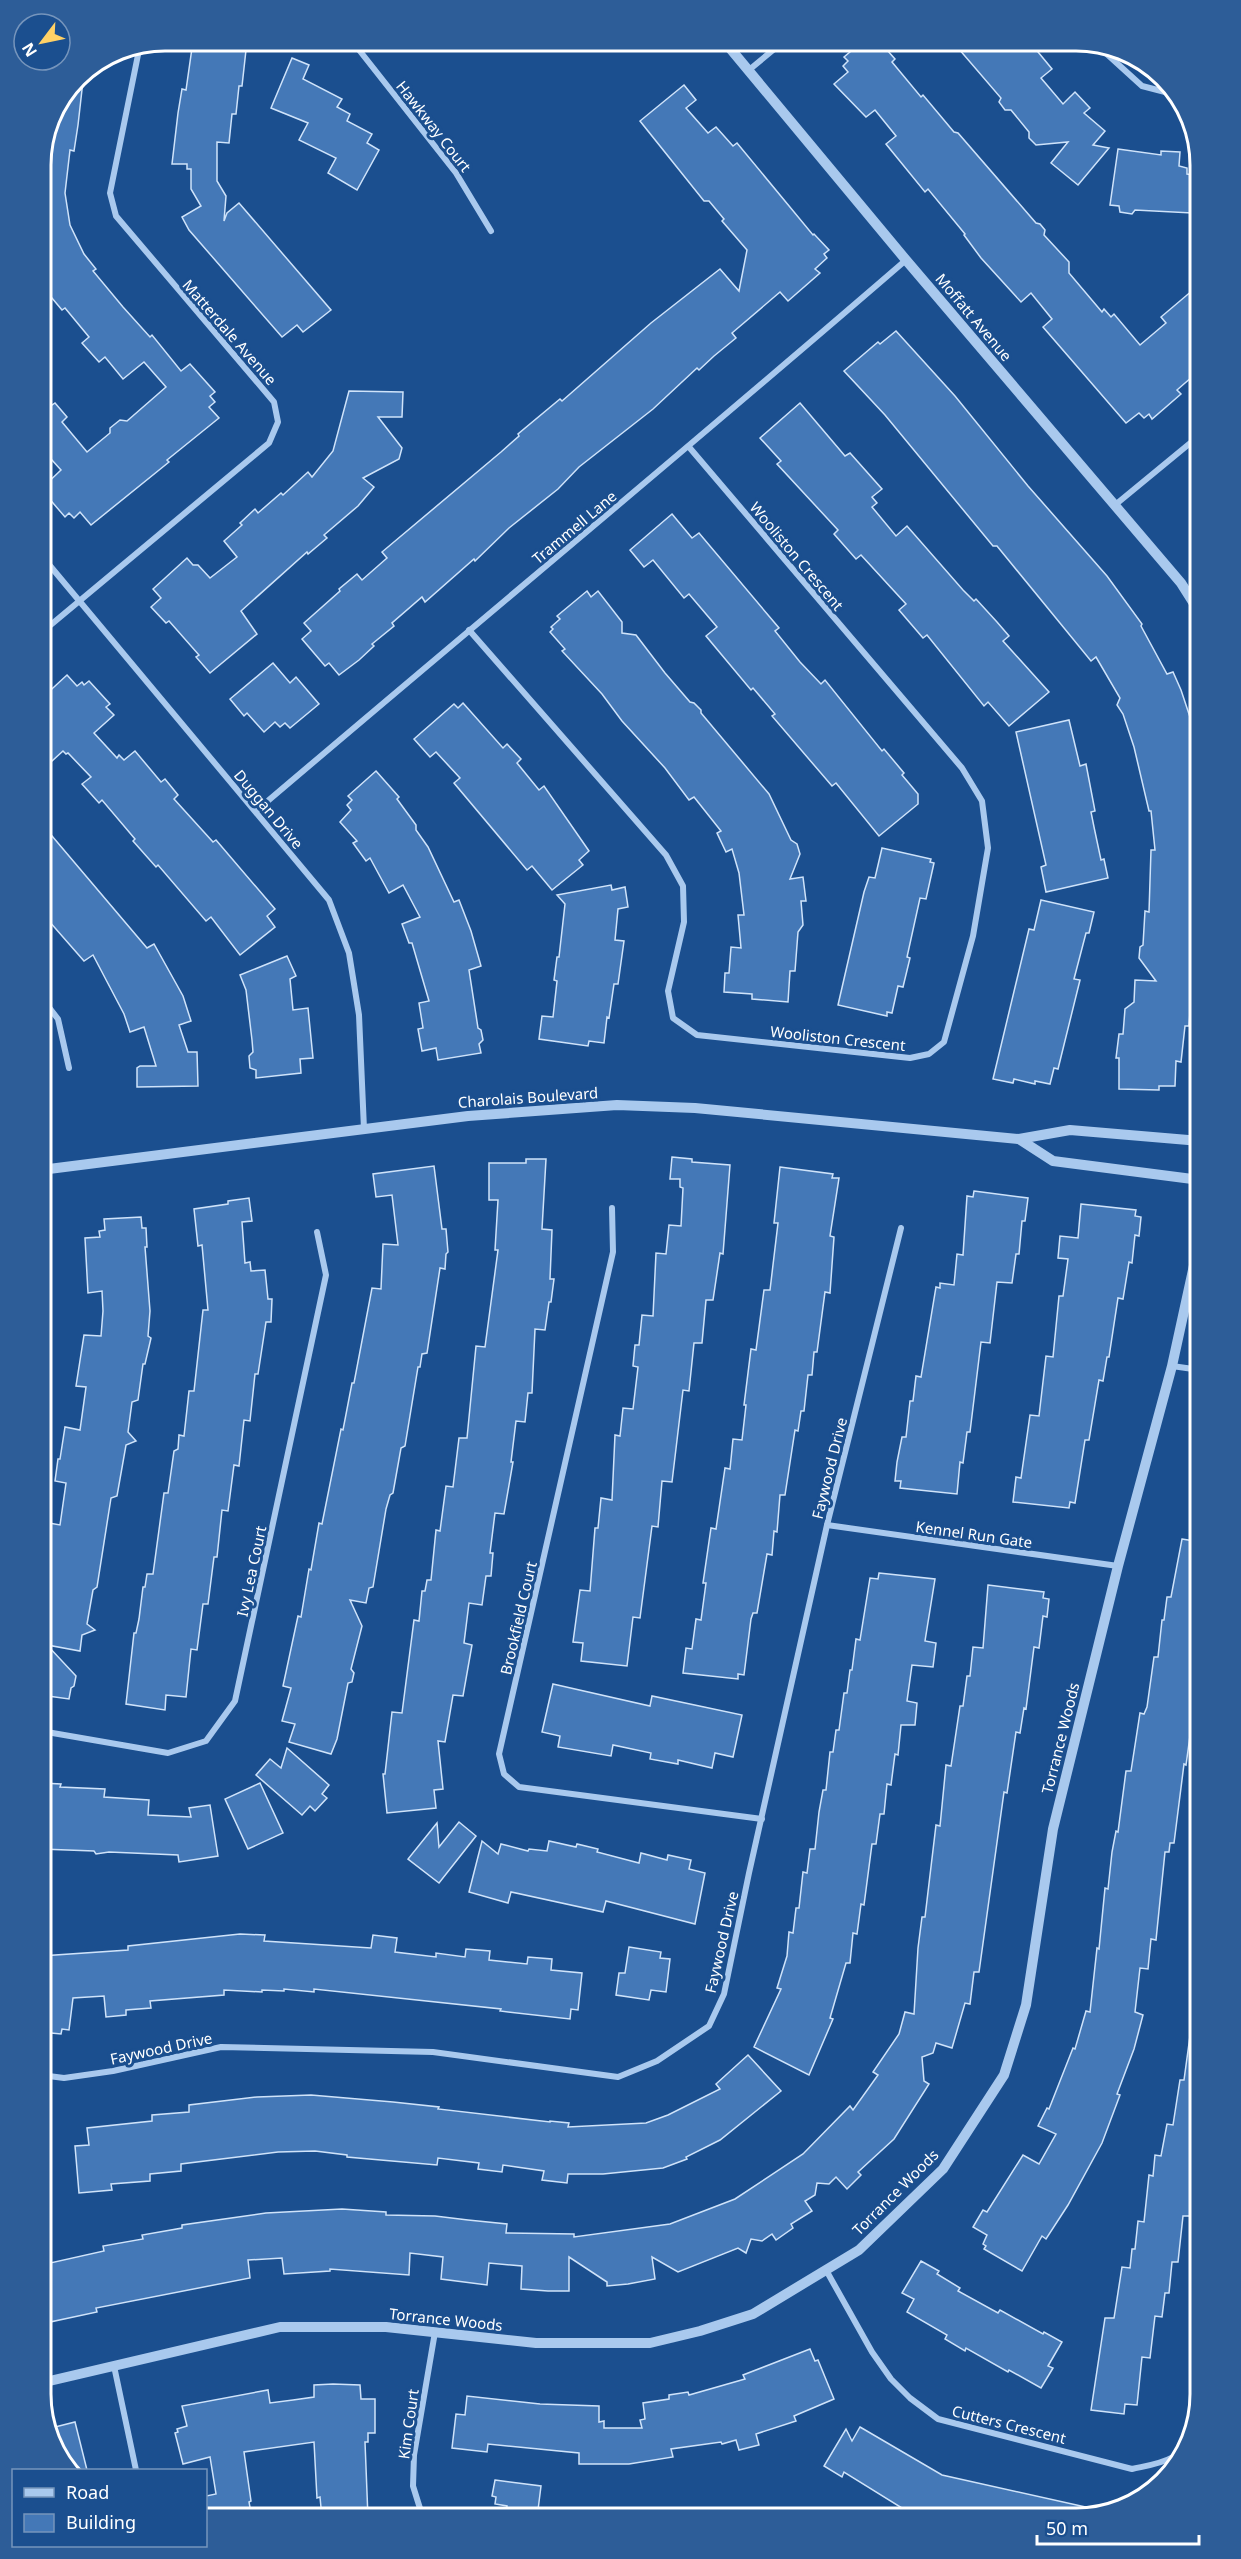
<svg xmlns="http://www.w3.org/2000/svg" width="1241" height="2559" viewBox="0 0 1241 2559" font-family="'Noto Sans',sans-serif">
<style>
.building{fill:#4478b7;stroke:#cfe3fa;stroke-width:1.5}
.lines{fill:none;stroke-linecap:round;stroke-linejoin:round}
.minor{stroke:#a9c9ee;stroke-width:6}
.tertiary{stroke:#a9c9ee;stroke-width:10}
.labels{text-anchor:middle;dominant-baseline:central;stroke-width:6;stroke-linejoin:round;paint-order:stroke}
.street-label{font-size:15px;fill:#fff;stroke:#1b4f8f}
.rim{fill:none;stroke:#fff;stroke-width:3}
</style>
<rect width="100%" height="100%" fill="#1b4f8f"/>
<g class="building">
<polygon points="193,41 247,41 242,86 239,86 236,114 232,114 229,143 217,142 217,181 226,196 224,221 227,213 239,203 331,310 303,332 297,325 282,337 189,230 182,217 201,206 191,189 191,169 187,169 187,164 172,164 178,113 182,89 186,90"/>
<polygon points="863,41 879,41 895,59 892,62 921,97 923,95 954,132 958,133 1036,223 1040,224 1045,230 1044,235 1069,262 1069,273 1102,312 1104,309 1111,317 1114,314 1140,345 1166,323 1161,317 1200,284 1200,370 1177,390 1181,394 1152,419 1149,414 1144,418 1139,413 1126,423 1043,327 1052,319 1031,293 1021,302 981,258 964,235 965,234 928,189 925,192 886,144 896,136 875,110 866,117 834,84 848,72 843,66 848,61 844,57"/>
<polygon points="952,41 1029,41 1052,69 1041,78 1063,104 1075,92 1090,108 1084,113 1105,131 1093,145 1109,148 1078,185 1051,163 1068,142 1036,145 1029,138 1029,132 1011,110 1005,110 999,102 1001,98"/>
<polygon points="292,58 309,65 303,79 342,99 337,107 350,114 347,121 372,134 367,143 379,150 357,190 328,173 336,158 299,140 308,123 271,108"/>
<polygon points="84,72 78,125 74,151 70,150 65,193 70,225 84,254 96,269 93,271 123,307 150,337 152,335 181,371 190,364 215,392 210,396 215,402 209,407 219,418 167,460 169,462 91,525 80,512 74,518 69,513 65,517 41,489 61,470 41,448 41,392 52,405 55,403 67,417 62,422 87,452 110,433 110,428 120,420 127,421 166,387 144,362 123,379 105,357 99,362 82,343 89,337 65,308 62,310 41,285 41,157 50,117 77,77"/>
<polygon points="684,85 696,100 686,108 708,133 716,127 733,146 737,143 813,235 814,234 829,250 824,254 827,258 815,269 820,273 788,301 780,292 732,333 736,338 714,356 699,370 697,368 653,409 579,467 558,489 509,528 475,561 474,559 425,602 422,597 392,623 394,626 372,644 374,646 359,660 339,675 329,663 325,666 302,639 311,631 304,623 340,591 339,589 357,574 362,580 387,558 382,552 501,452 519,436 518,434 560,399 562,401 651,323 720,269 739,291 747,250 722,221 724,219 709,201 704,201 640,121"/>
<polygon points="1118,149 1161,155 1161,151 1180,152 1179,166 1187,168 1187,174 1194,175 1192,213 1135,210 1132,214 1120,212 1119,206 1110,205"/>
<polygon points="896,331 955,396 1028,486 1107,576 1142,624 1141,626 1167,674 1173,672 1181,690 1200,747 1200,964 1197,964 1195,999 1191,999 1189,1026 1185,1026 1181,1062 1176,1061 1175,1086 1159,1086 1159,1090 1119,1089 1119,1058 1116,1058 1119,1034 1123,1034 1125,1009 1134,1002 1135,980 1156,981 1139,958 1140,947 1143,945 1145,911 1149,912 1151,850 1155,850 1151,811 1149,811 1134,747 1123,714 1117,705 1120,698 1096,657 1091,661 997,546 993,546 885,415 844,371 878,342 880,344"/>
<polygon points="349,391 403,392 402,417 378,417 402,448 399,459 363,478 374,487 358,506 324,535 327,538 308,554 307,552 241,611 257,634 210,673 196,657 199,655 169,621 166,623 151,607 161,598 153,589 187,558 193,565 198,565 210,578 237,557 224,541 242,525 240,523 255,509 258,513 281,493 283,495 308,472 312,477 333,451"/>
<polygon points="800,403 845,456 850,453 882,489 872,497 877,503 872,507 896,536 907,526 963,590 974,601 976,599 997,622 1009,636 1003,641 1049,692 1009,726 988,702 984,706 927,635 923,638 899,610 906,604 861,555 856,559 834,534 838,530 777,464 781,461 760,438"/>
<polygon points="672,514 692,538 699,533 779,628 775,631 800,662 821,684 825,680 882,751 884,749 904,773 902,775 918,794 918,804 879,836 836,783 832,786 772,716 775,714 753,688 751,690 706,636 717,627 689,594 684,598 653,560 644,567 630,550"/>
<polygon points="587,591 591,597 598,591 622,622 622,633 636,635 665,673 690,702 694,703 701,710 701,713 769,794 791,840 797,844 800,854 790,879 803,877 806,901 801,901 803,925 798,932 795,971 790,971 788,1002 752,999 752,994 724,992 725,973 729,973 731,947 741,948 738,915 744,915 739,873 732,849 726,852 717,833 721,831 694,797 689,800 665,768 622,721 602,694 562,651 565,649 550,632 553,629 551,627 560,619 557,616"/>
<polygon points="273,663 290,683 296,677 319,704 290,728 285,723 280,727 275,722 264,732 247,713 244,716 230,699"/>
<polygon points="67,675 77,686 82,682 84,685 89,681 110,704 106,707 114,715 94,733 117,758 119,755 124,760 135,751 161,782 165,779 178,795 174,799 213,842 216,840 275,909 267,916 275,927 240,955 211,917 206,921 158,865 156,867 133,841 135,839 102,800 99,803 82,784 91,777 68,753 66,754 63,751 41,771 41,699"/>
<polygon points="463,703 503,748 507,744 521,759 517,763 539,790 544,786 589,851 579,860 583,865 552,890 532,866 527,870 454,783 460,778 436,752 430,757 414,739 454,704 458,708"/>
<polygon points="1069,720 1080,766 1086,764 1095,811 1091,812 1094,827 1101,860 1104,859 1108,878 1046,892 1041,867 1046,865 1016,732"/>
<polygon points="376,771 399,797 397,799 416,825 416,830 428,847 454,902 459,900 471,931 481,966 469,970 478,1028 481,1030 483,1040 479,1044 481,1053 438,1060 436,1048 422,1051 418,1029 423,1028 419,1003 429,1001 412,943 409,943 402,924 420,917 403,885 389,893 370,858 366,861 353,843 357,841 340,822 351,810 347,805 352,800 348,796"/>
<polygon points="41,823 147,948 154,944 183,996 191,1021 179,1025 188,1052 197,1052 198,1086 137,1087 137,1068 140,1066 156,1066 144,1027 130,1032 124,1014 93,955 84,961 41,912"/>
<polygon points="882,848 931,859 930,862 934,863 926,899 920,898 907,957 910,958 903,987 898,986 892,1013 887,1012 887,1016 838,1005 864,892 869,877 875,878"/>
<polygon points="611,885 612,890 625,887 628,907 618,909 615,940 624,941 618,984 614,984 609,1018 607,1017 604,1043 589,1041 588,1046 539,1039 542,1016 553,1017 557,981 554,980 557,957 559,957 565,904 557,895"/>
<polygon points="1041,900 1094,912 1089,933 1086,933 1074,979 1080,980 1058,1069 1054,1068 1050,1084 1035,1081 1035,1084 1014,1079 1013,1083 993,1079 1029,929 1034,930"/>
<polygon points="287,956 296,976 290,979 293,1010 308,1008 313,1058 300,1059 301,1073 256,1078 256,1070 250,1068 249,1056 253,1052 252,1040 246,990 240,975"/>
<polygon points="672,1157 692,1159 692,1162 730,1165 723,1254 720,1253 713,1300 706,1300 702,1343 694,1343 689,1391 683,1390 672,1482 662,1481 658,1527 652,1526 640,1618 633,1617 627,1666 581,1661 583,1643 573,1642 580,1590 590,1591 595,1528 598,1528 601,1498 612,1500 615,1435 620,1436 623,1408 633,1409 638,1367 633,1366 635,1345 639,1345 642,1315 653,1316 656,1253 666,1254 669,1225 681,1226 683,1188 680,1187 680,1179 670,1179"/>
<polygon points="526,1159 546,1159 542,1229 552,1230 550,1279 554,1279 551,1302 549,1302 545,1330 535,1329 532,1393 528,1393 525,1422 516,1421 511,1462 513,1462 504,1514 495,1513 490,1553 493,1553 491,1576 486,1576 482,1605 469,1603 464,1643 472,1645 463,1696 453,1695 445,1742 438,1741 443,1789 434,1790 436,1808 387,1813 383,1774 385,1774 392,1712 402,1713 414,1620 419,1621 422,1591 425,1591 427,1580 431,1580 436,1530 440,1531 446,1486 453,1487 459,1438 467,1438 476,1346 485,1347 498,1250 495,1250 498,1200 489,1200 489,1163 526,1163"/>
<polygon points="434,1166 442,1229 446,1229 448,1252 446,1254 445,1269 440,1268 427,1353 422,1354 420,1367 418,1367 405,1446 401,1448 393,1493 390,1495 386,1509 373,1587 369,1588 366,1603 350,1600 362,1626 351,1669 354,1673 352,1682 348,1683 337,1739 331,1754 289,1742 295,1724 282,1721 291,1688 283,1686 298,1616 301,1617 309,1569 311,1570 319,1523 322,1524 341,1429 343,1430 352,1383 354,1383 372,1288 381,1289 383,1244 398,1245 392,1195 376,1197 373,1174"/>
<polygon points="780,1167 833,1174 832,1178 839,1178 830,1236 834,1237 830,1293 825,1292 817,1352 814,1352 812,1375 808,1375 804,1411 801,1411 798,1431 795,1430 785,1495 780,1495 777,1532 774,1531 772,1555 767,1554 757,1613 753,1613 751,1619 744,1675 738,1674 738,1679 683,1673 686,1648 692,1649 696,1619 701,1620 706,1583 703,1583 711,1528 716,1529 725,1468 730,1469 733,1439 742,1440 746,1405 744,1405 751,1349 756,1350 764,1290 770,1290 778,1223 774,1223"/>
<polygon points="974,1191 1028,1198 1025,1221 1022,1221 1019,1254 1016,1254 1012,1283 997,1282 990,1343 981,1342 970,1432 967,1432 963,1463 960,1462 957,1494 900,1488 901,1481 895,1481 897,1462 902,1437 906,1437 910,1401 913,1401 916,1376 921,1377 936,1287 940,1288 940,1283 954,1285 957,1254 963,1255 967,1196 973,1197"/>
<polygon points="249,1198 252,1221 242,1222 245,1263 250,1262 251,1271 265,1270 268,1299 272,1299 271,1322 266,1322 258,1374 255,1374 250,1421 244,1420 239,1466 234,1465 228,1511 222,1510 217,1557 214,1557 208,1604 203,1604 197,1650 191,1649 186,1697 166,1695 165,1710 126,1704 134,1633 136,1633 139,1619 143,1587 145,1587 147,1574 153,1574 164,1493 168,1493 174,1451 178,1449 179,1435 184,1436 189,1391 194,1391 203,1310 208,1310 202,1245 198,1246 194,1209 228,1204 228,1201"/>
<polygon points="1081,1204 1136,1210 1135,1216 1141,1217 1139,1236 1135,1235 1132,1263 1129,1262 1123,1299 1118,1298 1109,1357 1107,1357 1103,1381 1099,1380 1089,1440 1085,1440 1075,1503 1070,1502 1069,1508 1013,1502 1016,1477 1021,1478 1030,1415 1039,1416 1046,1356 1053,1357 1059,1296 1063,1296 1068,1259 1058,1258 1060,1236 1078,1238"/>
<polygon points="141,1217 142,1228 146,1228 147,1247 145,1247 150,1311 148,1336 151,1338 145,1364 143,1364 138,1400 132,1402 128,1432 136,1441 126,1445 117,1496 111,1498 97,1587 93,1590 87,1624 95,1630 82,1635 80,1651 47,1645 76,1676 74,1686 71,1688 69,1699 41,1695 41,1538 43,1522 60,1525 66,1483 55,1481 58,1459 60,1459 65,1427 80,1430 86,1387 76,1386 84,1335 101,1336 103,1311 102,1291 88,1293 85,1238 100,1237 99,1231 105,1230 104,1219"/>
<polygon points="1182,1539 1200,1542 1200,1677 1194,1736 1190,1736 1186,1765 1184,1764 1174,1843 1170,1843 1169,1852 1165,1852 1156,1940 1151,1939 1148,1969 1140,1968 1135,2012 1143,2015 1134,2049 1117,2094 1120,2095 1102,2143 1068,2205 1046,2239 1042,2236 1022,2271 984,2249 986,2246 983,2244 987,2235 973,2227 983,2210 987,2212 1023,2155 1039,2164 1056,2134 1038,2126 1047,2108 1049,2109 1073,2048 1075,2049 1086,2011 1090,2012 1097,1948 1099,1949 1105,1888 1108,1889 1112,1852 1116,1831 1118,1832 1126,1771 1131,1771 1140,1713 1144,1714 1147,1707 1154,1657 1158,1657 1162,1620 1164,1620 1167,1597 1171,1597"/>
<polygon points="879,1573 935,1579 925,1641 936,1643 933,1667 912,1665 907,1701 917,1703 915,1725 901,1725 898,1755 895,1754 891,1785 887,1784 884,1814 880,1814 876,1844 872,1844 864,1905 861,1904 857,1934 853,1933 850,1963 846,1963 830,2018 833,2019 809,2075 754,2047 781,1989 777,1988 787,1956 789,1932 793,1933 796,1908 799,1908 803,1872 807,1873 810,1849 815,1849 819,1812 823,1790 826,1790 830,1752 833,1752 836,1730 839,1730 844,1693 847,1693 850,1670 852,1670 856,1639 860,1640 870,1578 878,1579"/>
<polygon points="988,1585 1044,1592 1043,1598 1049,1599 1047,1617 1043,1616 1039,1648 1034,1647 1026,1709 1024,1708 1020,1733 1016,1732 1007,1793 1004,1792 979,1972 974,1972 970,2004 965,2003 952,2048 936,2043 933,2053 922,2057 924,2081 929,2084 894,2139 858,2172 861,2175 847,2189 836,2177 829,2184 817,2183 815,2195 805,2201 812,2211 791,2224 793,2228 776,2240 772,2234 762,2241 751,2239 746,2253 738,2248 678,2272 652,2257 655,2279 628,2284 607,2286 607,2282 569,2257 569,2291 548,2291 521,2289 522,2266 489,2263 487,2285 441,2279 443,2257 410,2253 409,2275 330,2269 330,2271 284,2274 282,2258 248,2260 250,2278 96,2308 97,2312 50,2322 46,2300 41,2301 41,2265 104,2251 103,2246 143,2239 142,2235 182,2228 182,2225 266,2213 342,2209 386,2212 386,2215 435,2216 468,2220 507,2224 506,2233 574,2234 574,2237 670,2224 735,2199 803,2154 850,2106 853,2110 878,2075 873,2072 899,2034 905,2012 914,2014 918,1948 922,1917 925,1917 936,1825 940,1826 946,1765 951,1766 960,1706 963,1706 967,1676 970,1676 973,1647 983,1648"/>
<polygon points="553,1684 650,1706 652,1696 742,1715 733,1757 715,1753 712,1768 678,1760 678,1764 650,1759 651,1753 613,1745 611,1756 558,1747 560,1736 542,1732"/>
<polygon points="287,1748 329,1785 322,1794 327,1798 315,1811 310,1806 302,1815 256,1775 270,1759 281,1768"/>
<polygon points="41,1783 61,1784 60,1787 105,1789 104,1797 149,1800 148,1815 191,1817 189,1808 210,1805 218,1856 179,1862 178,1855 109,1852 96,1854 94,1851 41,1849"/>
<polygon points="260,1783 283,1833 248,1849 225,1799"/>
<polygon points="459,1822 476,1836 439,1883 408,1859 437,1823 439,1847"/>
<polygon points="482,1841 498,1854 501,1844 528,1851 529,1849 547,1851 549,1841 576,1847 577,1844 598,1849 597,1852 639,1863 641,1853 667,1860 668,1855 691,1860 689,1869 705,1873 695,1924 606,1901 603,1912 511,1892 508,1903 469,1892"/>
<polygon points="240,1934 265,1935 264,1941 371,1948 373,1935 397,1938 395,1952 436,1957 436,1953 465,1957 466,1949 490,1951 489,1960 527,1964 528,1957 552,1959 551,1970 582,1973 578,2010 571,2009 570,2019 500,2011 501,2009 314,1989 314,1992 284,1989 284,1991 262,1990 262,1992 224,1990 224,1995 150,2001 151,2008 126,2010 126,2015 106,2017 104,1996 73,1998 69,2030 62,2029 61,2034 41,2032 41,1956 128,1950 128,1946"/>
<polygon points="629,1947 661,1952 660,1958 670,1959 666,1992 651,1990 649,2000 616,1995 619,1973 625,1973"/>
<polygon points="1190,2036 1200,2037 1200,2119 1198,2137 1200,2137 1200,2174 1195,2173 1191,2216 1183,2216 1178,2262 1172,2262 1169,2293 1165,2293 1162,2317 1155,2316 1150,2358 1142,2357 1137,2405 1125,2404 1124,2414 1091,2410 1105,2318 1114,2318 1122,2267 1130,2268 1132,2249 1135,2249 1138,2221 1144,2222 1149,2175 1153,2176 1155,2155 1161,2156 1167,2124 1173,2125 1180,2080 1184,2080"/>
<polygon points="748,2055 781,2091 720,2140 686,2157 687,2159 663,2168 603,2174 568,2174 567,2183 542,2180 544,2171 503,2165 502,2172 478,2169 479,2163 438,2158 437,2165 347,2157 347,2155 315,2151 278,2152 181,2164 181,2171 150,2174 150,2181 111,2184 112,2190 79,2193 75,2146 89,2145 87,2128 152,2121 152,2115 189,2112 189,2105 257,2097 311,2095 393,2102 439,2107 438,2109 550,2122 550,2121 569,2123 568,2127 646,2123 668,2115 720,2089 716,2084"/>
<polygon points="921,2261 939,2271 937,2274 960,2288 958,2291 998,2313 1000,2310 1043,2334 1044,2332 1062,2342 1048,2366 1053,2368 1041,2388 1009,2370 1008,2372 966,2348 965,2351 945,2339 947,2335 907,2312 914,2299 902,2293"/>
<polygon points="810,2349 815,2361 818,2360 834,2399 794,2416 796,2421 756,2434 759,2445 739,2450 736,2440 722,2444 721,2442 671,2449 673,2457 629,2464 579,2464 579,2453 488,2444 487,2452 452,2448 456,2414 465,2415 467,2396 540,2404 599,2406 599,2422 604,2421 604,2428 642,2428 640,2420 645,2419 643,2403 669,2399 669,2395 688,2392 689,2395 745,2379 743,2375"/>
<polygon points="333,2384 360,2385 361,2399 375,2399 375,2433 368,2433 368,2442 365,2442 368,2518 322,2518 320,2497 317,2498 314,2442 244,2452 251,2501 249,2502 252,2518 206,2518 206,2496 216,2494 210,2457 183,2464 175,2433 178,2432 177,2429 187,2426 182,2406 268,2390 270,2403 293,2400 314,2397 314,2385"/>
<polygon points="75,2422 87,2470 74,2470 50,2441 48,2434 57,2432 55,2427"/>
<polygon points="860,2427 942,2475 1108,2512 1076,2518 918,2518 844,2472 842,2477 824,2466 846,2429 852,2441"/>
<polygon points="495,2480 541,2486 537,2518 506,2518 507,2506 495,2504 496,2497 492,2496"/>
</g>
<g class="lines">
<g class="minor">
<polyline points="352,41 456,173 491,231"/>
<polyline points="1098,46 1142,86 1169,93 1171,91"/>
<polyline points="749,70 784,41"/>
<polyline points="1115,505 1200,435"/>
<polyline points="41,555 329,900 349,953 359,1015 364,1129"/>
<polyline points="469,630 666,855 683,886 684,922 668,991 673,1018 697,1035 910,1058 929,1054 944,1042 973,936 988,848 982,801 962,768 689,447"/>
<polyline points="41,633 269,443 278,422 274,402 116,216 110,193 140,45"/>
<path d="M256,811C472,627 691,446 906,260"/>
<polyline points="41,997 58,1019 69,1068"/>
<polyline points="612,1208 613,1252 499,1754 504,1774 519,1787 762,1819"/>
<polyline points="1172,1366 1200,1370"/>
<polyline points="827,1525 1118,1566"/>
<polyline points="41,1731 168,1753 206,1741 235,1701 326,1275 317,1232"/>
<polyline points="41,2075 64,2078 113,2071 221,2047 433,2052 618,2077 657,2061 709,2026 724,1994 749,1873 827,1525 901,1228"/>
<path d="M826,2270L872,2352L891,2379L910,2398L938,2419L1132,2469C1145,2466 1161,2464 1173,2457C1188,2447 1196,2395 1200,2377"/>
<polyline points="114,2366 136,2470"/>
<polyline points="423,2518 413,2486 414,2455 435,2332"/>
</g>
<g class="tertiary">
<polyline points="724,41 906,260 1181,583 1200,613"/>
<polyline points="1019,1139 1053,1161 1200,1180"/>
<polyline points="41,1170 468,1116 617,1105 695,1108 1019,1139 1070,1130 1200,1141"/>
<polyline points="41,2383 280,2327 386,2327 536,2343 650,2343 700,2331 753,2314 859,2250 943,2169 1004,2075 1026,2005 1053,1829 1118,1566 1172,1366 1200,1238"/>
</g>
</g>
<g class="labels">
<g class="street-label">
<text transform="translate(434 126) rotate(52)">Hawkway Court</text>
<text transform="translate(974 317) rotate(50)">Moffatt Avenue</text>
<text transform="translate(230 332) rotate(49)">Matterdale Avenue</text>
<text transform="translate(574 527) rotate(-40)">Trammell Lane</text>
<text transform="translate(797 556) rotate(50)">Wooliston Crescent</text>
<text transform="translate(269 809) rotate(50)">Duggan Drive</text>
<text transform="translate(838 1038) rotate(6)">Wooliston Crescent</text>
<text transform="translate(528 1097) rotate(-4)">Charolais Boulevard</text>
<text transform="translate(829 1468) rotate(-76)">Faywood Drive</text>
<text transform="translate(974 1534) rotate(8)">Kennel Run Gate</text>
<text transform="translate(251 1571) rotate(-78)">Ivy Lea Court</text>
<text transform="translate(518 1618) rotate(-77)">Brookfield Court</text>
<text transform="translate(1060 1738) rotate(-76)">Torrance Woods</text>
<text transform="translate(721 1942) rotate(-77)">Faywood Drive</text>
<text transform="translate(161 2048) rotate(-12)">Faywood Drive</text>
<text transform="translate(895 2192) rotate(-45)">Torrance Woods</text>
<text transform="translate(446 2319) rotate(6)">Torrance Woods</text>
<text transform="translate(408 2424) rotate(-82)">Kim Court</text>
<text transform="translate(1009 2424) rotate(14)">Cutters Crescent</text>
</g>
</g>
<path d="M0 0H1241V2559H0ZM165 51H1076A114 114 0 0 1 1190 165V2394A114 114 0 0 1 1076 2508H165A114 114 0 0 1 51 2394V165A114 114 0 0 1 165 51Z" fill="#2d5d98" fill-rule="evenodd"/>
<path class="rim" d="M165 51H1076A114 114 0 0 1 1190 165V2394A114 114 0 0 1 1076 2508H165A114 114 0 0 1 51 2394V165A114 114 0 0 1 165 51Z"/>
<rect x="12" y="2469" width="195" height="78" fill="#1b4f8f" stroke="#7695bc" stroke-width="1.5"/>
<rect x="24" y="2488" width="30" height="9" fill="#a9c9ee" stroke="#7695bc" stroke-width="1.5"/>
<text x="66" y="2499" font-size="18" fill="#ffffff">Road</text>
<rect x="24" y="2514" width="30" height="18" fill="#4478b7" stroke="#7695bc" stroke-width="1.5"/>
<text x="66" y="2529" font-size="18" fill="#ffffff">Building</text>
<g transform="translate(42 42) rotate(238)"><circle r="28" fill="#1b4f8f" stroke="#7695bc" stroke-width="1.5"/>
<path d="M0-4.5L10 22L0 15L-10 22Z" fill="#ffd166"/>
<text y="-9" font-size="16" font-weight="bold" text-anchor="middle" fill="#ffffff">N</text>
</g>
<path d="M1037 2535v9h162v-9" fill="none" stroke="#ffffff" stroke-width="3"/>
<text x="1046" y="2535" font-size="18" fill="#ffffff" stroke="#1b4f8f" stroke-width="4.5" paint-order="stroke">50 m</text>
</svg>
